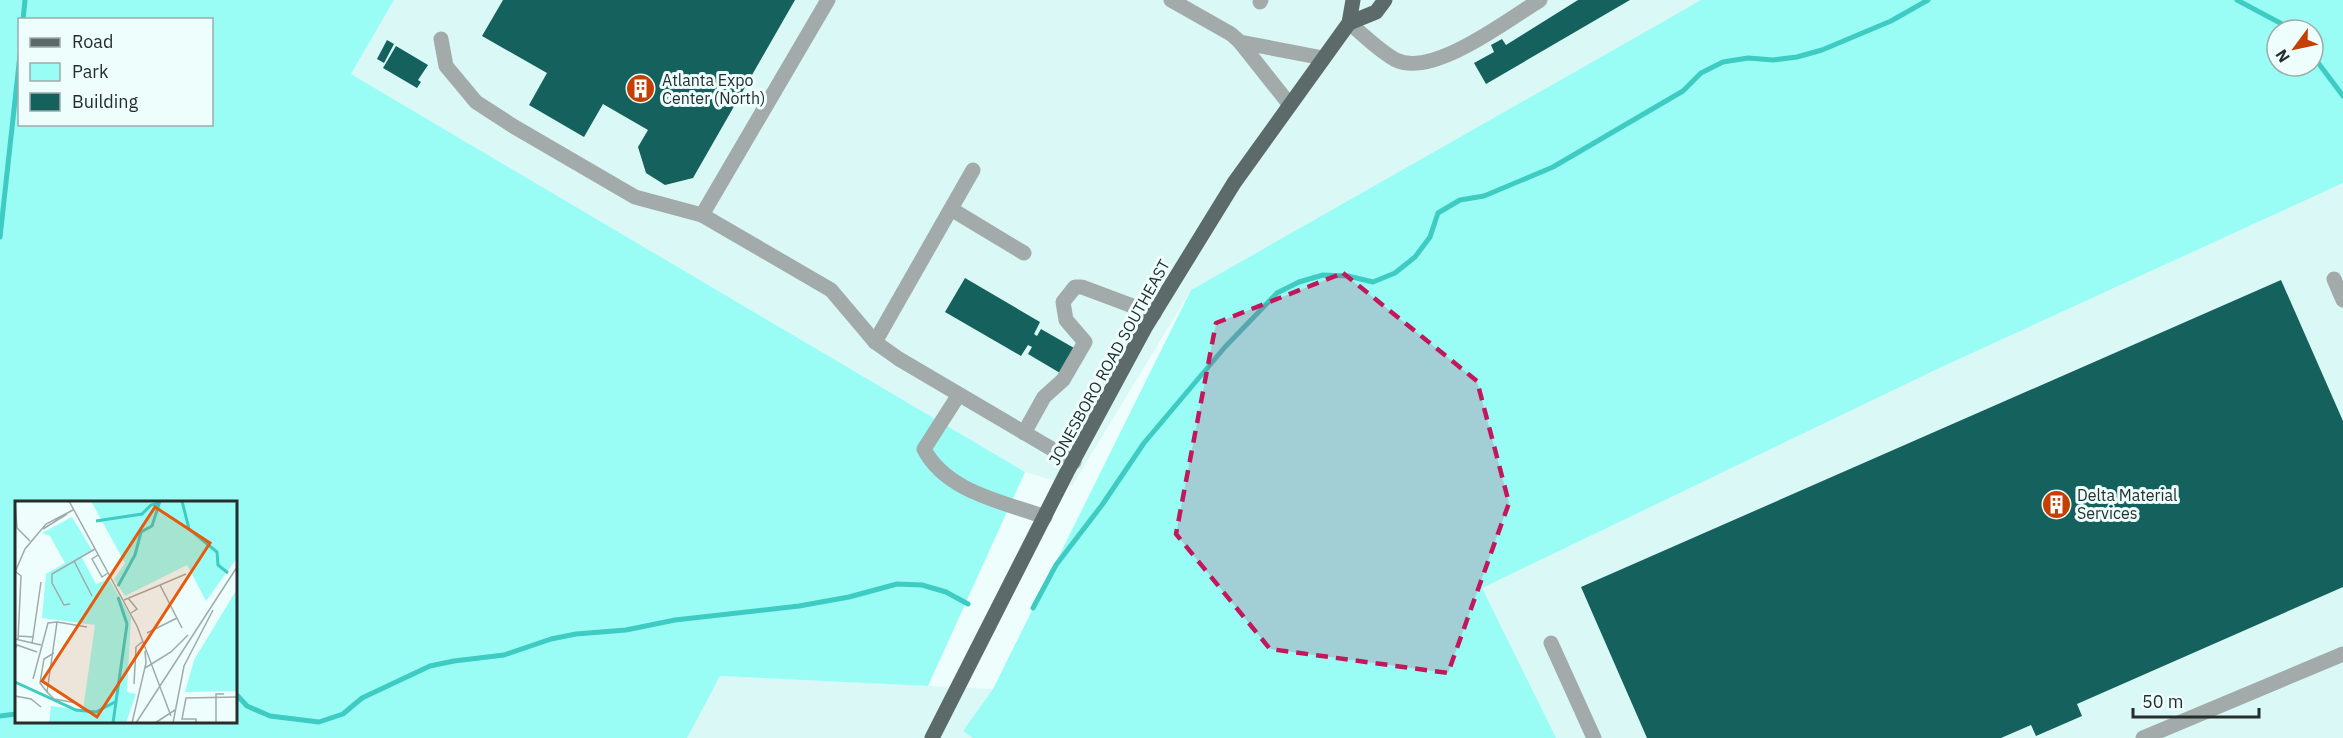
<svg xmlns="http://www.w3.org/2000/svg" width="2343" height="738" viewBox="0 0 2343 738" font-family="'IBM Plex Sans',sans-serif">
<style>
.built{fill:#daf8f5}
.green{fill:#9afdf5;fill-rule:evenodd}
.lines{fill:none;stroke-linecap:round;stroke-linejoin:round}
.stream{stroke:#3dcbc2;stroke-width:5}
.building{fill:#15615d}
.minor{stroke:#a3abaa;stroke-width:15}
.major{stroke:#5c6a69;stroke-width:15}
.marked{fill:#c2185b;fill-opacity:0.2;stroke:#c2185b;stroke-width:4.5;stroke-dasharray:12 8;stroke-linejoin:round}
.labels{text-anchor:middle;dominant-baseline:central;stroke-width:6;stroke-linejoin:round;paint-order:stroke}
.poi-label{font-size:16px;fill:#262e2d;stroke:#eefefd;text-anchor:start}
.street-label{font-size:16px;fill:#262e2d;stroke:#eefefd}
.inset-river{fill:none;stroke:#3dcbc2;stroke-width:3}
.inset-road{fill:none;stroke:#9eabaa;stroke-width:1.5}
.view{fill:#e8590c;fill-opacity:0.15;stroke:#e8590c;stroke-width:3}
.inset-edge{fill:none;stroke:#262e2d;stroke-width:3}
</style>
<rect width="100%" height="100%" fill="#eefefd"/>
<g class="built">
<polygon points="394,0 1701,0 1191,290 1072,486 1025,472 351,74"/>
<polygon points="2343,183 2343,738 684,738 720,676 993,689 1933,371"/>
</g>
<g class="green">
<path d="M0,0H394L351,74L1025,472L928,686L720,676L687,738H0ZM20,20H212V124H20ZM16,502H236V722H16Z"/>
<path d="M1701,0H2343V183L1933,371L1482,588L1556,738H973L963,731L993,689L1191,290ZM2277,30H2313V66H2277Z"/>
</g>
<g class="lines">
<g class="stream">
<polyline points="2237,0 2282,24 2290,30"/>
<polyline points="23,20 25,0"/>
<polyline points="2313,56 2343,96"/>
<polyline points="0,237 20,55"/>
<polyline points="1033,608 1056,565 1102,505 1144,443 1225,347 1277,293 1299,282 1323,275 1348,276 1373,282 1395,273 1415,257 1430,237 1438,213 1460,200 1484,196 1553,167 1683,91 1701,73 1723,62 1748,58 1773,60 1797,57 1822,50 1891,21 1928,0"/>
<polyline points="236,694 247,706 270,716 319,722 343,714 362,698 430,666 454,661 504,655 551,639 576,634 626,630 675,620 799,606 849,597 897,584 922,585 946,592 968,604"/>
<polyline points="0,716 16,714"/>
</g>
</g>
<g class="building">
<polygon points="503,0 795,0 693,178 665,185 646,173 638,147 648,130 603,104 584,137 529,105 547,73 482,36"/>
<polygon points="1578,0 1630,0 1486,84 1474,63 1494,52 1491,45 1502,39 1506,45"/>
<polygon points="387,40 394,44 384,63 377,59"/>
<polygon points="396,46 428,65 418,80 421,82 417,88 383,68"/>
<polygon points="965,278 1040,322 1034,334 1037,336 1041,329 1074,348 1060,373 1028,354 1032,347 1028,345 1021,356 945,312"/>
<polygon points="2281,280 2343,421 2343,587 2077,704 2082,716 2036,736 2031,725 2001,738 1647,738 1581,587"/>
</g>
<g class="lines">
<g class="minor">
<polyline points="828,0 702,215 831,290 875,342 899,359 1074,462"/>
<polyline points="1171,0 1231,34 1240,42"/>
<polyline points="1260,2 1261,0"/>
<path d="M1349,23C1364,35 1379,51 1396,60C1433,78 1509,19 1540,0"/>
<polyline points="441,39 446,66 476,102 513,126 635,197 702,215"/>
<polyline points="1290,105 1240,42 1323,58"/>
<polyline points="951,209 1024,253"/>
<polyline points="2334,279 2343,300"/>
<polyline points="875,342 973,170"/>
<path d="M958,396L924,449C946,492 1004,502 1045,517"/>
<polyline points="1024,433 1044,397 1063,380 1085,342 1066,320 1063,302 1075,287 1082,287 1154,314"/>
<polyline points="1551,643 1594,738"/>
<polyline points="2143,738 2343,654"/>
</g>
<g class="major">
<polyline points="1349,23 1376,12 1385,0"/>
<polyline points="932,738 1067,472 1146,326 1234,183 1349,23 1353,0"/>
</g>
</g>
<path class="marked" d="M1343,273L1477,381L1509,503L1448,673L1270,649L1176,534L1216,323Z"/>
<defs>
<symbol id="building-disc" viewBox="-11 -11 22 22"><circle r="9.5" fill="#c53f00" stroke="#eefefd"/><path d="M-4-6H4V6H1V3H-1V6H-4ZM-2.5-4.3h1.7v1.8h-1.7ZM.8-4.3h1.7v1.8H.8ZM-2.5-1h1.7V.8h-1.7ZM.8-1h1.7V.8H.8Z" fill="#fff"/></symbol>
</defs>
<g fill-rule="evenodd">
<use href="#building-disc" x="624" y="72" width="33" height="33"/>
<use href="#building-disc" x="2040" y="488" width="33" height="33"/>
</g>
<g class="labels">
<g class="poi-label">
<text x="662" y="80">Atlanta Expo<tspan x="662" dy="18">Center (North)</tspan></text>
<text x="2077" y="495">Delta Material<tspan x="2077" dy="18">Services</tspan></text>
</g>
<g class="street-label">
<text transform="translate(1109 362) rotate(-61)">JONESBORO ROAD SOUTHEAST</text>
</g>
</g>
<g transform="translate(15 501)">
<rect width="222" height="222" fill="#eefefd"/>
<path d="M76,0H222V57L191,100L172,64L110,95L99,78L110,62ZM57,16L77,49L66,55L81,83L94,78L116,116L112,191L121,193L111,222H34L36,205L68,209L80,124L27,117L31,73L50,62L35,35L27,32ZM222,88V190L170,191L179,159Z" fill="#9afdf5"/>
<path class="inset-river" d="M167,0L174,28L202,51L203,64L213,72M81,20L127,13L136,4L144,2M103,85L120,54L126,31L137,25L145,0M0,181L61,209L81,211L100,201M98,222L112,123L103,96"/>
<path class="inset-road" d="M54,0L122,125L156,215M0,1L2,27L15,40M28,28L52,13M83,54L77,58L87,76L93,72M59,60L77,95M0,70L6,75L3,139M0,71L10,48L31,23L58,9M145,84L171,73M113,97L122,108L116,112M109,99L145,84L167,127M55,103L49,104L37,82V73L80,48M42,121L72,126M132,132L162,117M3,135L18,136L17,142M18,136L26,81M0,138L26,144M0,147L2,144L22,151M130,167L156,151L173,134M18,178L33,122L42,121L32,191L39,198L62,202M119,183L121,146L127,141M32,191L25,182L29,158L39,152M0,195L16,198L26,206M117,222L131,162L130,150M121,222L222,66M140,222L160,209M158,222L169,165L198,109M181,222V218H167L171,197L222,196M201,222V193H209"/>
<path class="view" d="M140,6L195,42L82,216L27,180Z"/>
<rect width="222" height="222" class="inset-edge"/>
</g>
<rect x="18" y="18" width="195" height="108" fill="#eefefd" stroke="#9eabaa" stroke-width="1.5"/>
<rect x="30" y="38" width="30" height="9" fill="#5c6a69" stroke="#9eabaa" stroke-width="1.5"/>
<text x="72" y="48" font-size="18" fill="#262e2d">Road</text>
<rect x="30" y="63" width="30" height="18" fill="#9afdf5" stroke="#9eabaa" stroke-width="1.5"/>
<text x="72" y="78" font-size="18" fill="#262e2d">Park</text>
<rect x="30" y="93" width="30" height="18" fill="#15615d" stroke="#9eabaa" stroke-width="1.5"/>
<text x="72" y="108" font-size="18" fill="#262e2d">Building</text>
<g transform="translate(2295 48) rotate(237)"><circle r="28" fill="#eefefd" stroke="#9eabaa" stroke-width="1.5"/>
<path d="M0-4.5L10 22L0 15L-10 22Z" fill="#c53f00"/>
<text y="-9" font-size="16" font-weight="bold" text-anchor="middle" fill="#262e2d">N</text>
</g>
<path d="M2133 708v9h126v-9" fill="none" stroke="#262e2d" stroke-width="3"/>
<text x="2142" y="708" font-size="18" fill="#262e2d" stroke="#eefefd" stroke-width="4.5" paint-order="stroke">50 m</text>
</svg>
